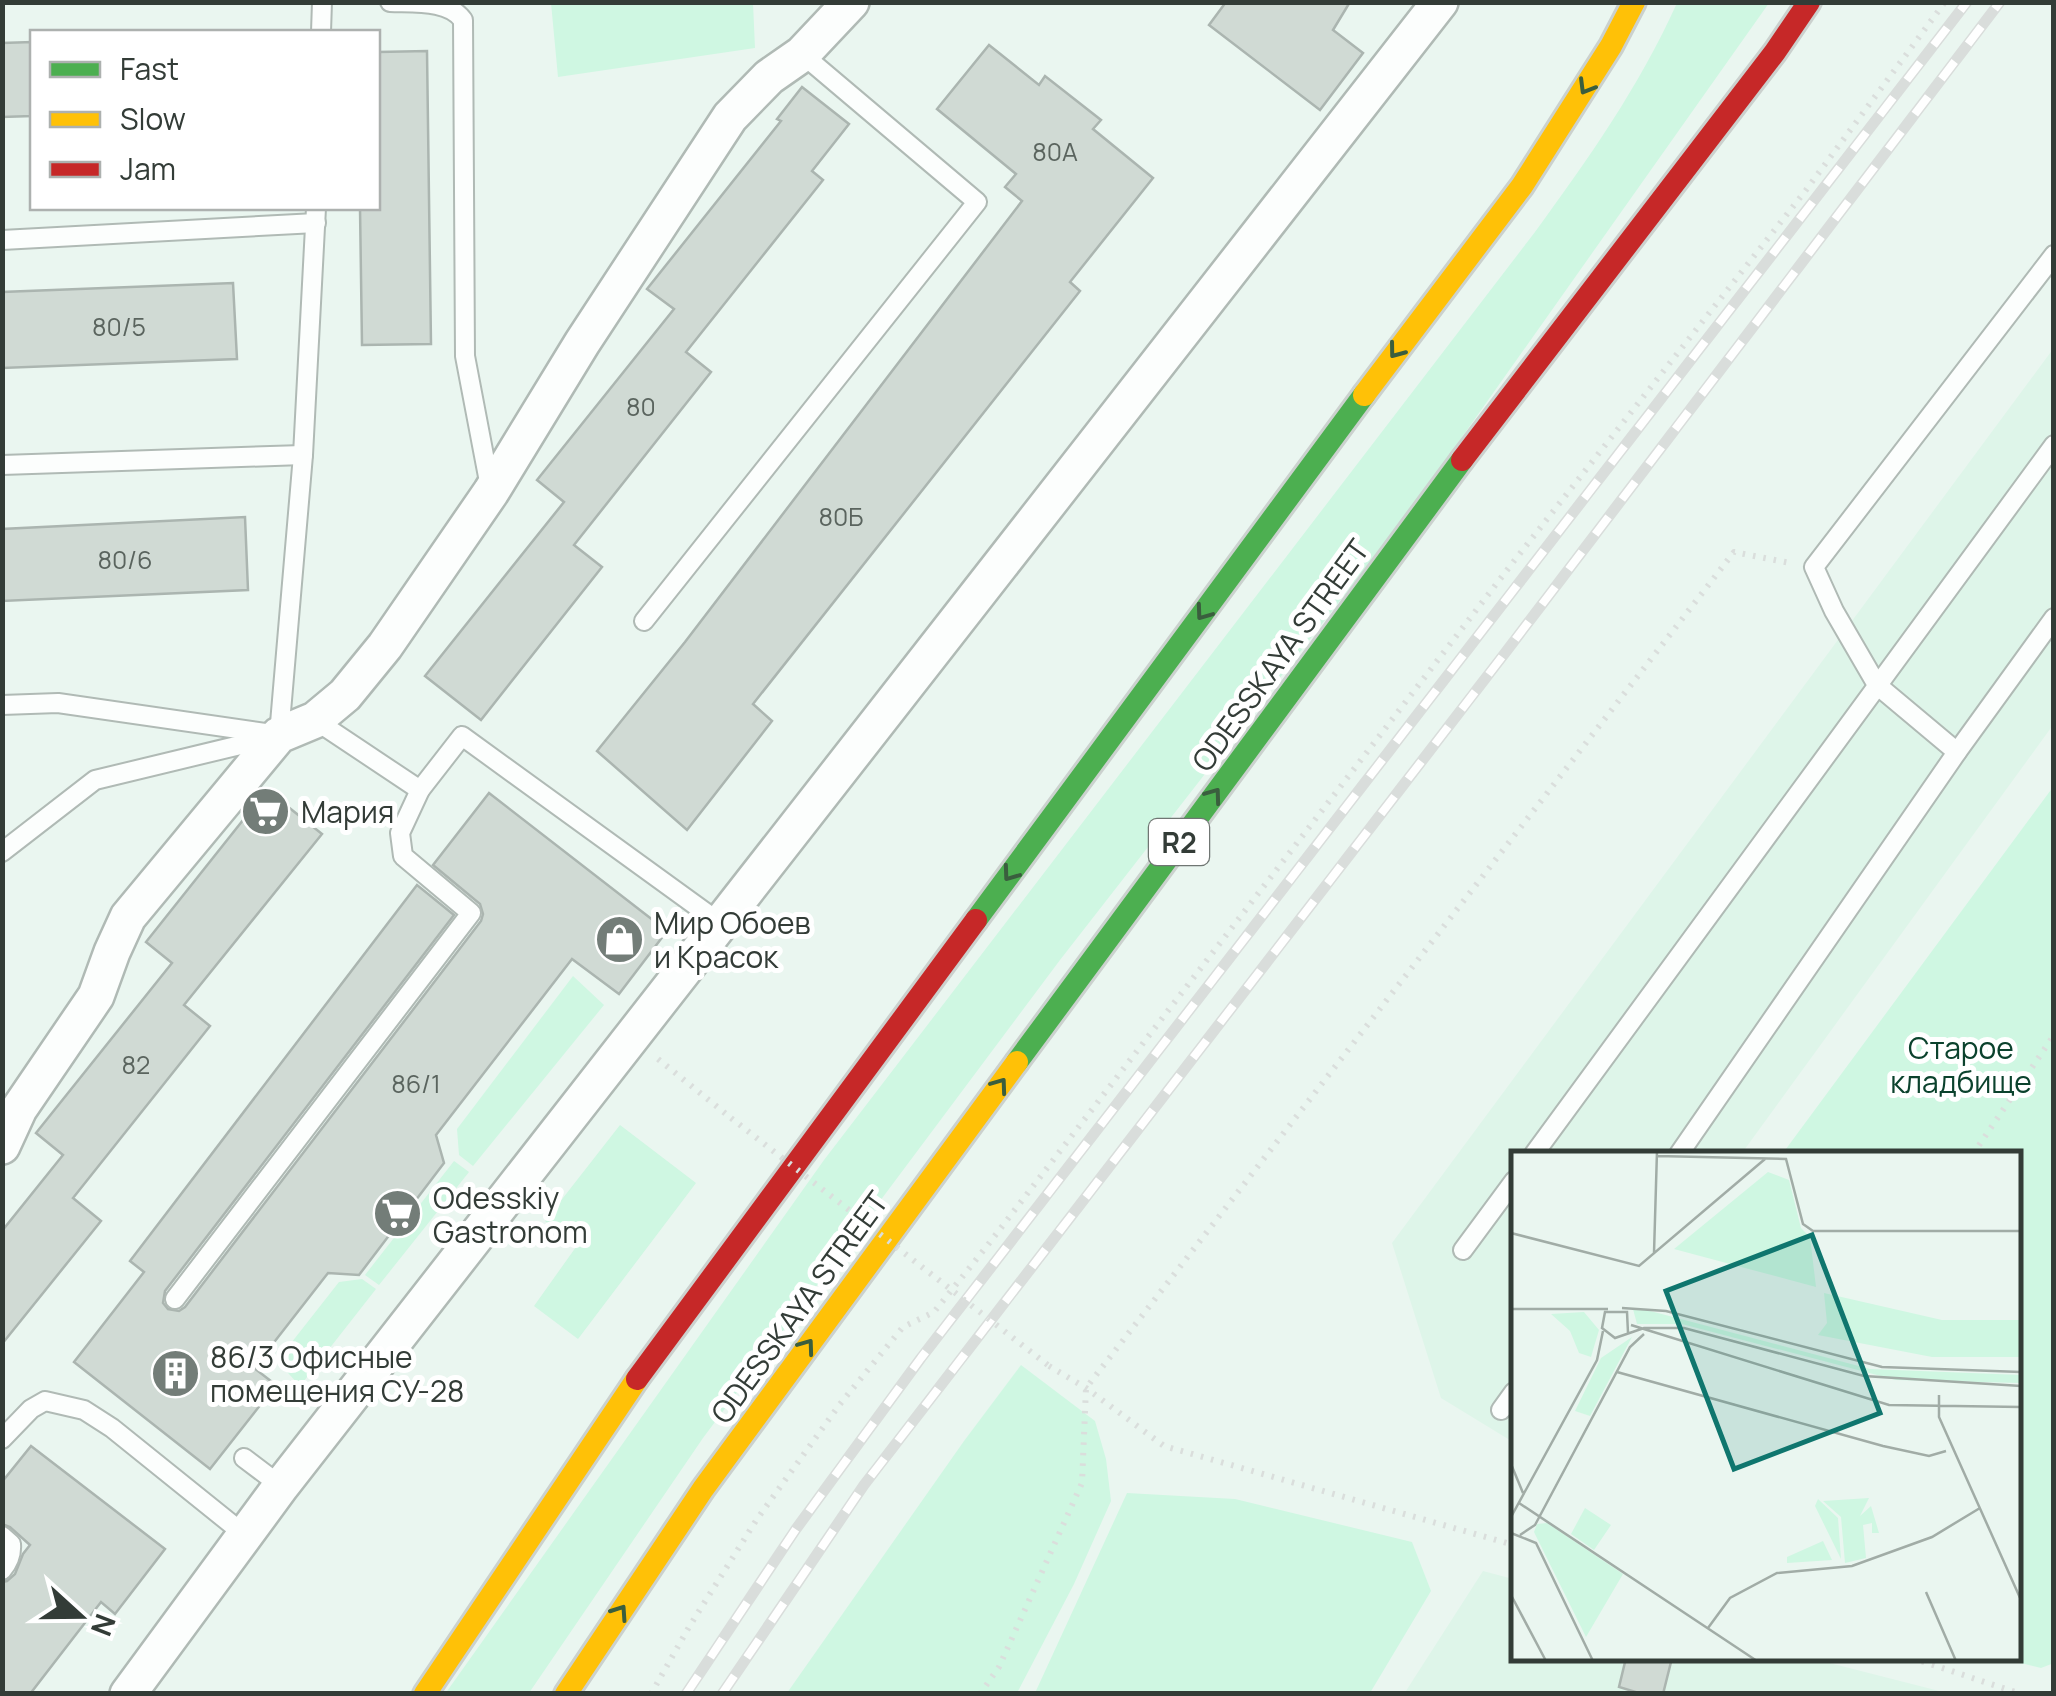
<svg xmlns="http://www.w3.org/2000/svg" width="2056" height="1696" viewBox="0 0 2056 1696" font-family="Manrope,sans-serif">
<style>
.built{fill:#def5e9}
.green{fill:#cff7e2}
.building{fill:#d0dad4;stroke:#abb5b0;stroke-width:2.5}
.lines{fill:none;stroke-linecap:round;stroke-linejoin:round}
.lane-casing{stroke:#b0bab5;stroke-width:22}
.street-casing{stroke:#b0bab5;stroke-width:40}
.fast-casing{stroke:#cbd1ce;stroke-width:28}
.slow-casing{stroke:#cbd1ce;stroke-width:28}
.jam-casing{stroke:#cbd1ce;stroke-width:28}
.path{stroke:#dadedc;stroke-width:6;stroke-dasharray:2.5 8;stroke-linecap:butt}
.lane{stroke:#fcfefd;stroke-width:18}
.street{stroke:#fcfefd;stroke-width:35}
.fast{stroke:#4caf50;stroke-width:22}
.slow{stroke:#ffc107;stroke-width:22}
.jam{stroke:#c62828;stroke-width:22}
.rail-casing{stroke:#d9dddb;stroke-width:11}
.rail{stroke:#fff;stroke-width:8;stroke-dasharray:22;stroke-linecap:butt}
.path-bridge{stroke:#dadedc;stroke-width:6;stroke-dasharray:2.5 8;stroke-linecap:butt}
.oneway{stroke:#3a5e3e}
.labels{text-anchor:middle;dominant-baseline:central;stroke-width:10;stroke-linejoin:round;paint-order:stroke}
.number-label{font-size:25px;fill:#5a645e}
.shield{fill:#fff;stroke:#707673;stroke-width:2.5}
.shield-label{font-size:28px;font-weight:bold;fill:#333c37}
.street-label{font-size:30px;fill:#333c37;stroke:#fff}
.poi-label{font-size:30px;fill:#333c37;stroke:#fff;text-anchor:start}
.park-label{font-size:30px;fill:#0b422d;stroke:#fff}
.inset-road{fill:none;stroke:#a1aca6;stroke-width:2.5}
.view{fill:#0f766e;fill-opacity:0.15;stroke:#0f766e;stroke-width:5}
.inset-edge{fill:none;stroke:#333c37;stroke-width:5}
</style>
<rect width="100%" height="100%" fill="#eaf6f0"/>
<g class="built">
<polygon points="2053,349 2053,725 1742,1153 1514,1154 1513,1442 1441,1398 1392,1243"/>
<polygon points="1483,1571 1513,1579 1514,1658 1814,1659 1947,1693 1404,1694"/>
</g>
<g class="green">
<polygon points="551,3 753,3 755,48 558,77"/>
<path d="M1677,3H1769L1409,512L1060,960L703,1438L529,1693L445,1694L824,1160L1535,232C1589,158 1639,87 1677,3Z"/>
<polygon points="2053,787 2054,1663 2041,1668 2004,1659 2018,1658 2018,1154 1783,1153"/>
<polygon points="573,976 604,1005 473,1166 459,1155 457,1129"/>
<polygon points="620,1125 696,1183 578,1339 534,1306 576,1247 545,1221"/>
<polygon points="454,1161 469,1172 379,1285 365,1275"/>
<polygon points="362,1279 376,1289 300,1386 277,1361 339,1282"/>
<polygon points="1021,1365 1095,1421 1106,1459 1111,1501 1074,1584 1017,1693 787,1693 964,1441"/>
<polygon points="1127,1493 1235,1499 1412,1542 1431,1591 1370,1693 1035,1693"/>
</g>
<g class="building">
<polygon points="1226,2 1350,2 1333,30 1363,53 1320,110 1209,25"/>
<polygon points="32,42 32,116 2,117 2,43"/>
<polygon points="989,45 1039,85 1045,76 1101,120 1093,129 1153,178 1070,282 1080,291 753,704 772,721 687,830 597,751 685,642 1022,201 1005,187 1016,174 937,109"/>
<polygon points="427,51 431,344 362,345 360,208 378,208 378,52"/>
<polygon points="802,87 849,124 812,171 823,180 686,352 711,372 574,545 602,567 481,720 425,676 564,502 537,480 674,309 647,289 781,121 777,119"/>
<polygon points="233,283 237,359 2,368 2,292"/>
<polygon points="245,517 248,590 2,601 2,529"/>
<polygon points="267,790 322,834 184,1005 210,1026 73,1198 101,1221 2,1344 2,1231 63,1155 36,1133 172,963 146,942"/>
<polygon points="489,793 667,931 619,994 572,959 436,1135 444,1163 359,1275 328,1273 254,1368 276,1385 210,1469 74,1362 144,1272 130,1261 417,885 454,915 165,1291 163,1303 168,1309 179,1311 185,1307 481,921 483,914 480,904 433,865"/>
<polygon points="31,1446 165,1549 115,1614 101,1602 30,1694 2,1694 2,1582 7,1581 15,1574 23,1554 30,1545 10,1527 2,1524 2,1482"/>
<polygon points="1626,1658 1672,1658 1663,1694 1642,1694 1619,1687"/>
</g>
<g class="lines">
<defs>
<g id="lane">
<path d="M390,2C415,3 449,0 463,20L465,356L490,487"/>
<polyline points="321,32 322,2"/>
<polyline points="2,240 316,223"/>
<polyline points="2,465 303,455"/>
<polyline points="644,621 977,202 802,54"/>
<polyline points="2,705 58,703 279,735 303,455 316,208"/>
<polyline points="315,720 420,790"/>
<polyline points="1957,752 1877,685 1834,611 1814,567 2054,255"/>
<polyline points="2,852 95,780 269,738"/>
<polyline points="1534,1154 2054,445"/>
<polyline points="1679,1154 1957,752 2054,618"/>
<polyline points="1463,1250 1514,1181"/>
<polyline points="175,1299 471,913 403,856 400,833 420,790 462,736 720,923"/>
<polyline points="1501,1410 1514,1392"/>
<polyline points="2,1439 31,1409 45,1401 84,1410 112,1428 245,1535"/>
<polyline points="244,1458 281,1486"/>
<path d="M2,1536L11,1544C12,1555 9,1562 2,1570"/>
</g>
<g id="street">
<polyline points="2,1146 19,1109 96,996 112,952 128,917 279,735 315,720 345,695 385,646 491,492 582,343 730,117 769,77 802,54 851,2"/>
<polyline points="128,1694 281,1486 1440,2"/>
</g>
<g id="fast">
<polyline points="976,920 1364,395"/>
<polyline points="1017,1062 1462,460"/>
</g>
<g id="slow">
<polyline points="1364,395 1522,186 1611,46 1634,2"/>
<polyline points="425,1694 637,1379"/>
<polyline points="566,1694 703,1489 1017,1062"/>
</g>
<g id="jam">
<polyline points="1462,460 1775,52 1809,2"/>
<polyline points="637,1379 976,920"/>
</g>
</defs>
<use href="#lane" class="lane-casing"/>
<use href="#street" class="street-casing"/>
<use href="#fast" class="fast-casing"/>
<use href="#slow" class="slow-casing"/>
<use href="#jam" class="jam-casing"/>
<g class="path">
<polyline points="658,1059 731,1118"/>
<polyline points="1973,1154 2054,1035"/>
<polyline points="1049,1366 1086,1388 1164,1446 1514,1545"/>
<polyline points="1912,1658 2021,1694"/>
<polyline points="651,1694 689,1627 757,1519 840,1404 903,1327 934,1312 987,1246 1514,561 1806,190 1945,2"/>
<polyline points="980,1694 999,1667 1082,1483 1086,1388 1734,552 1790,563"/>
</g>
<use href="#lane" class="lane"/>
<use href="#street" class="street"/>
<use href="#fast" class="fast"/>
<use href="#slow" class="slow"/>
<use href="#jam" class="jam"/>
<defs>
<g id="rail">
<polyline points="686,1694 796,1529 921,1358 1967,2"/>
<polyline points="722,1694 864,1485 1505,653 2000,2"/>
</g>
</defs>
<use href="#rail" class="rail-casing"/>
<use href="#rail" class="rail"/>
<polyline class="path-bridge" points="731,1118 1049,1366"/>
</g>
<defs><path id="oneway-chevron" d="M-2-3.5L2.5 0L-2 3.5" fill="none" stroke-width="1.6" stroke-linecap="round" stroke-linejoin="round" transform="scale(2.5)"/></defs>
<g class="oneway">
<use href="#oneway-chevron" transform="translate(1586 87) rotate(121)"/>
<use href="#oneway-chevron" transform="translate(1396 351) rotate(127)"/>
<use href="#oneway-chevron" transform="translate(1203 613) rotate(126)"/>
<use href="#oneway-chevron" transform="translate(1214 795) rotate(-54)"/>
<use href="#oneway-chevron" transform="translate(1010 874) rotate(126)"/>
<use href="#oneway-chevron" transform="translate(1000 1085) rotate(-54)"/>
<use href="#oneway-chevron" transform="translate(807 1346) rotate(-54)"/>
<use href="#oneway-chevron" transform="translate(620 1612) rotate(-56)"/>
</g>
<defs>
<symbol id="supermarket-disc" viewBox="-11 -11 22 22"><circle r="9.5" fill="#737d78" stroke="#fff"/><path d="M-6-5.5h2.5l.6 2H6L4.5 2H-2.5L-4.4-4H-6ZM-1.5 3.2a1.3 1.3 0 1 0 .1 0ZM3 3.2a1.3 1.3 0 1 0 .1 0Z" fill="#fff"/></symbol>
<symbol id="shop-disc" viewBox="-11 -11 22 22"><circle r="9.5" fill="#737d78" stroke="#fff"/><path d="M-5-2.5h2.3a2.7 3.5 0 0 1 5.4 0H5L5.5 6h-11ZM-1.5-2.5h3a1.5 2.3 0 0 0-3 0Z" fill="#fff"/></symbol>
<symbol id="building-disc" viewBox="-11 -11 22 22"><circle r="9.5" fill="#737d78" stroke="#fff"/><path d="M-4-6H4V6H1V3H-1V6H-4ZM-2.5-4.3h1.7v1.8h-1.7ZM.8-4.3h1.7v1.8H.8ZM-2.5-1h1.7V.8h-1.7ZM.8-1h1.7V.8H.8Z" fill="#fff"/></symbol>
</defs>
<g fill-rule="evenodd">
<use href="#supermarket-disc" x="238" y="784" width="55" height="55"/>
<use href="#shop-disc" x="592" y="912" width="55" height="55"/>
<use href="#supermarket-disc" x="370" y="1186" width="55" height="55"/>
<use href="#building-disc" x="148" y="1346" width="55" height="55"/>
</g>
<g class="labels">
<g class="number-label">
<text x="1055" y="151">80А</text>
<text x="119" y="326">80/5</text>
<text x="641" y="406">80</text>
<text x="841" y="516">80Б</text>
<text x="125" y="559">80/6</text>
<text x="136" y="1064">82</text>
<text x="416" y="1083">86/1</text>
</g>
<rect class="shield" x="1149" y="819" width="60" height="46" rx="8"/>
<g class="shield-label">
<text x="1179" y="842">R2</text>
</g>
<g class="street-label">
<text transform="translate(1280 655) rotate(-54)">ODESSKAYA STREET</text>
<text transform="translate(799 1307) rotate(-54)">ODESSKAYA STREET</text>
</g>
<g class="poi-label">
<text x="301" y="811">Мария</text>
<text x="654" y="922">Мир Обоев<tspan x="654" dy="34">и Красок</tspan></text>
<text x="433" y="1197">Odesskiy<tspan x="433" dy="34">Gastronom</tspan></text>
<text x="210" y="1356">86/3 Офисные<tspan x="210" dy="34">помещения СУ-28</tspan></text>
</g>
<g class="park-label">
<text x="1961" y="1047">Старое<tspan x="1961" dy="34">кладбище</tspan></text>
</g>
</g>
<g transform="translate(1511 1151)">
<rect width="510" height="510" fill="#eaf6f0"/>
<path d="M257,21L278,29L290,77L299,86L305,136L163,98ZM313,142L431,169H510V206H421L307,184L316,172ZM128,157L359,218L510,224V232L385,229L171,173H126L122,158ZM73,161L88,179L80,206L68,202L59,180L40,163ZM121,186L79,265L64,260L90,207ZM358,347L349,365L360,355L368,382H361V372L352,374L355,407L334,412L330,366L312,350ZM307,348L327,367L330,408L304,355ZM74,357L100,374L83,399L60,383ZM36,372L112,423L75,486L23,381L26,373ZM312,390L321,409L276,412V406Z" fill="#cff7e2"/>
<path class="inset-road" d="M146,5L275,8L292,73L302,80H510M0,82L128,115L254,8M143,102L146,0M111,157L155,160L371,216L510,221M0,158H97M120,174L378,254L510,256M117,182L116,161H94L91,177L104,187L133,177H173L353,225L510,235M106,221L372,295L418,305L435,300M428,244V266L510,449M0,313L12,342M8,352L246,510M0,366L86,209L92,180M0,382L25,392L82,510M9,384L24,374L119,196L133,183M415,441L445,510M0,444L35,510M197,477L219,447L266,422L341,415L421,386L469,357"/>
<path class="view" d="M301,84L369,262L223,318L155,140Z"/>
<rect width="510" height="510" class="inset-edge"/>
</g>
<rect width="2056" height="1696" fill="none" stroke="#333c37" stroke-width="10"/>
<rect x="30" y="30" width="350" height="180" fill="#ffffff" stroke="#adb1af" stroke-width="2.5"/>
<rect x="50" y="62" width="50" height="15" fill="#4caf50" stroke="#adb1af" stroke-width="2.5"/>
<text x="120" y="80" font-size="30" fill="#333c37">Fast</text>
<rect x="50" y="112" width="50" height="15" fill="#ffc107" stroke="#adb1af" stroke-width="2.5"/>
<text x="120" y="130" font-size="30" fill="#333c37">Slow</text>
<rect x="50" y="162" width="50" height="15" fill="#c62828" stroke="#adb1af" stroke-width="2.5"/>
<text x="120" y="180" font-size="30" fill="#333c37">Jam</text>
<g transform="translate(80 1616) rotate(111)" stroke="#ffffff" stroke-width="8" paint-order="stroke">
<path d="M0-8L18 38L0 25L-18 38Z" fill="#333c37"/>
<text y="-15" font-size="28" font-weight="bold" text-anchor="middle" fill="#333c37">N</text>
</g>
</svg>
